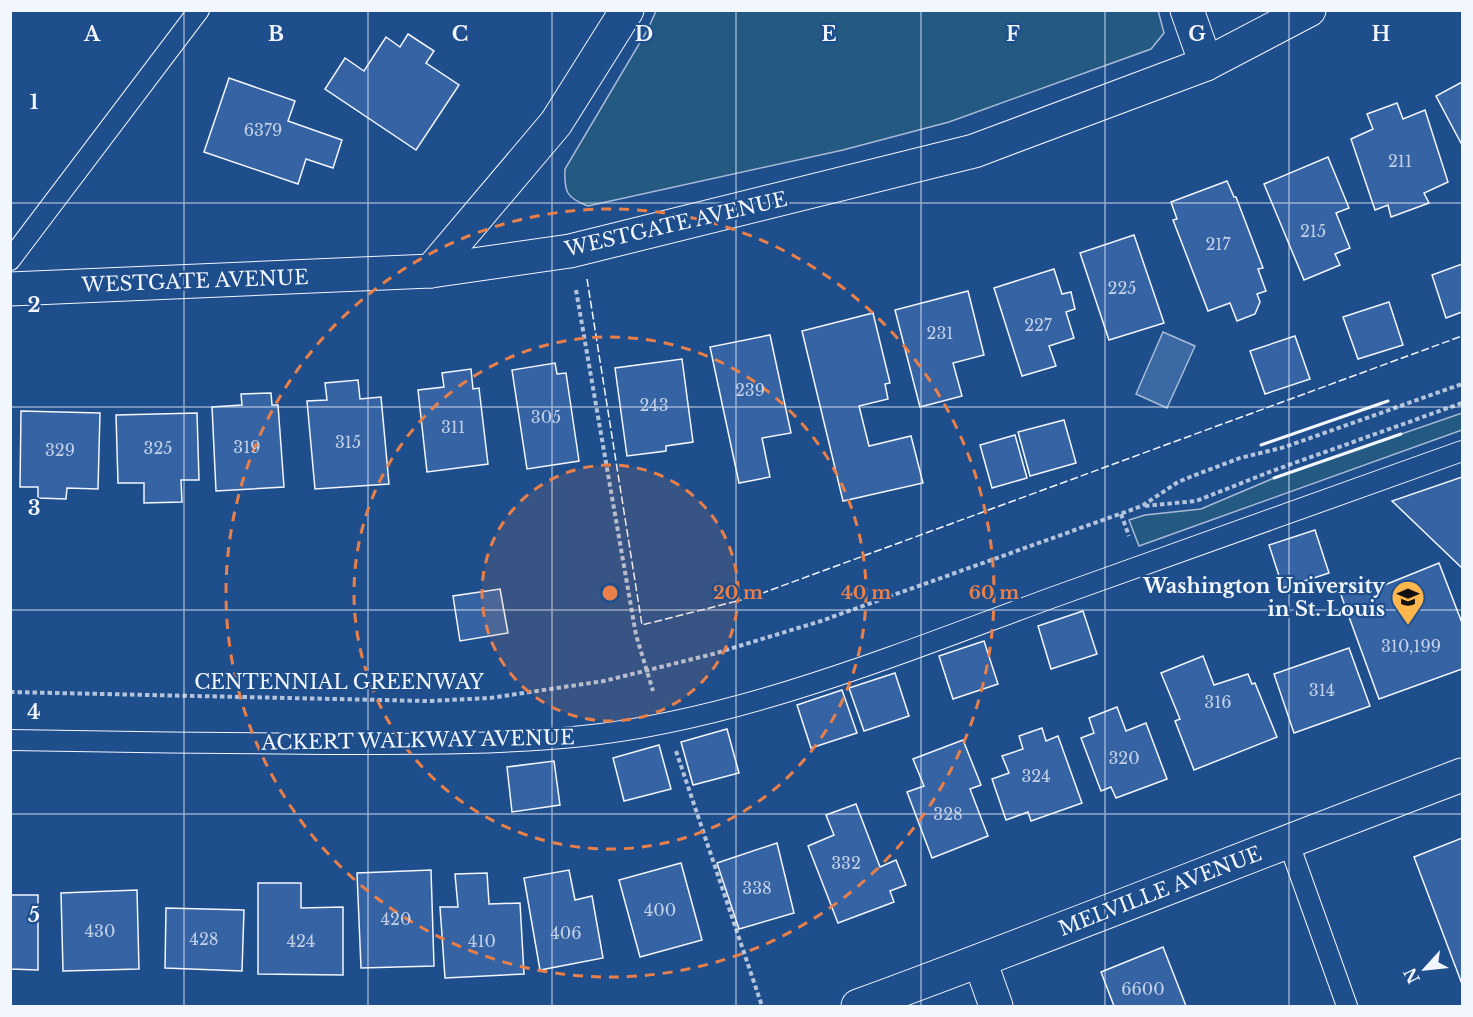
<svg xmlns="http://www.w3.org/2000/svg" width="1473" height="1017" viewBox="0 0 1473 1017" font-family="'Libre Baskerville',serif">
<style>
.green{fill:#245a82;stroke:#a8bbd7;stroke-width:1.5}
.water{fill:#3b69a3;stroke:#a8bbd7;stroke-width:1.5}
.building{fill:#3563a3;stroke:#f2f6ff;stroke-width:1.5}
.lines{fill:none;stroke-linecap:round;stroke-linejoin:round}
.lane-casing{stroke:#f2f6ff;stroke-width:22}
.street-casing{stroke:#f2f6ff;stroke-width:35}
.path{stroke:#b3c4dc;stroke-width:4;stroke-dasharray:4.5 3;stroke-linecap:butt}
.lane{stroke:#1f4e8c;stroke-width:20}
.street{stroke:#1f4e8c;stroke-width:33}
.fence{stroke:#f2f6ff;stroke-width:1.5;stroke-dasharray:8 3;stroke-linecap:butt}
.wall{stroke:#f2f6ff;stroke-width:3}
.grid{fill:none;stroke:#f2f6ff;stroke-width:1.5;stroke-opacity:0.55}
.ring{fill:none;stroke:#ea8049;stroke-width:3;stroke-dasharray:10 8}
.labels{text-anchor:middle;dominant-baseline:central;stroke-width:4.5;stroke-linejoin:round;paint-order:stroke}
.number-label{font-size:16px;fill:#c3d1e8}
.street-label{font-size:20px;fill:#f2f6ff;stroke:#1f4e8c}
.poi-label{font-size:20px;font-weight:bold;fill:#f2f6ff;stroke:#1f4e8c;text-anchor:end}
.grid-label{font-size:20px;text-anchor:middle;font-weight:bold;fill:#f2f6ff;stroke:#1f4e8c;stroke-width:4.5;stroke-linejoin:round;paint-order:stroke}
.centre{fill:#ea8049;stroke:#1f4e8c;stroke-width:3}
.ring-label{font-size:18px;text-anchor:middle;font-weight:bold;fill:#ea8049;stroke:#1f4e8c;stroke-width:4.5;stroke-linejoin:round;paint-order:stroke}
</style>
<rect width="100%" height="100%" fill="#1f4e8c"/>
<g class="green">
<path d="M656,11L1158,10L1164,33L1151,49L949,122L843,150L588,206C566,198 564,191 565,169L648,29Z"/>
<polygon points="1462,413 1462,430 1139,546 1129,520 1145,515 1201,509 1274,478"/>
</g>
<polygon class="water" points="1163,332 1195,346 1167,408 1136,394"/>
<g class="building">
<polygon points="408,34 434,51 426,63 459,85 416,150 325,89 345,58 364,71 386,37 400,47"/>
<polygon points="229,78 295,101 288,121 342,140 333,168 306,159 298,184 204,152"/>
<polygon points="1462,82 1462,145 1436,96"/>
<polygon points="1397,103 1403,119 1425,110 1448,182 1424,193 1429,203 1391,217 1388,205 1375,210 1351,139 1373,129 1367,114"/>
<polygon points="1328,157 1349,208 1336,213 1350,248 1335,254 1340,265 1304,280 1264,184"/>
<polygon points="1227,181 1234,197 1236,197 1263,268 1258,269 1266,291 1257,294 1260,302 1255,314 1237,321 1230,303 1208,311 1173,220 1177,219 1171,202"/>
<polygon points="1134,235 1164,323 1109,340 1080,253"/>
<polygon points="1462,264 1462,312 1446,318 1432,275"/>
<polygon points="1054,269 1062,294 1071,292 1075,309 1066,312 1074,338 1049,346 1056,366 1022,376 994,288"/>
<polygon points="968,291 984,355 953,363 962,396 920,407 895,310"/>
<polygon points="1389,302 1403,345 1358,359 1343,317"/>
<polygon points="873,313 890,383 885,384 888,399 859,406 869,446 911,436 923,483 843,501 802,331"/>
<polygon points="770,335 791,433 762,438 770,477 739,483 710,347"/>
<polygon points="1295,336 1310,379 1265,394 1250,351"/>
<polygon points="682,359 693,442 666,446 666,451 627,456 615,368"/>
<polygon points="555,363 557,374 566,373 579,461 527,469 512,370"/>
<polygon points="471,369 473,389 479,388 488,464 427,472 418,390 444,387 442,373"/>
<polygon points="358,380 360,399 381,397 389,484 315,489 307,401 327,400 325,383"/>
<polygon points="271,393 272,405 278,405 284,487 216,491 212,407 242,405 241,394"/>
<polygon points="21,411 100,413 98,489 67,488 66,499 38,498 38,487 20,487"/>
<polygon points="197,413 199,480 181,480 182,502 144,503 144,483 118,483 116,415"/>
<polygon points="1064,420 1076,463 1030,476 1018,432"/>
<polygon points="1015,435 1027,478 992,488 980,445"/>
<polygon points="1462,477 1462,568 1392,501"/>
<polygon points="1315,530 1329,573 1283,588 1269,545"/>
<polygon points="1439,563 1462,623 1462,669 1379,699 1341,595 1379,581 1382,586"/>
<polygon points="500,589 508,633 460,641 453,596"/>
<polygon points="1083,611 1097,654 1051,669 1038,626"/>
<polygon points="984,641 998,684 953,699 939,656"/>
<polygon points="1349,648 1370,706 1294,733 1274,674"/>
<polygon points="1203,656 1214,685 1248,674 1252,684 1255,683 1277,737 1194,770 1175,721 1180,719 1161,673"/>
<polygon points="895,673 909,716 864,731 849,688"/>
<polygon points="842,690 857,733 811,748 797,705"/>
<polygon points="1117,707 1126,731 1146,723 1167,779 1116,798 1111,787 1101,791 1081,738 1094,733 1089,718"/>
<polygon points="1042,728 1046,741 1058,736 1082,803 1031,821 1028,812 1006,820 992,779 1009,773 1002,756 1023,749 1019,736"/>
<polygon points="727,729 739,773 693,785 681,742"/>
<polygon points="963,740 981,785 970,789 988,836 932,858 907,792 924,786 913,759"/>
<polygon points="659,745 671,789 624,801 613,758"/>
<polygon points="554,761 560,805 512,812 507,767"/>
<polygon points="856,804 880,867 896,860 906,885 890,891 894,902 838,923 808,846 834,835 826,815"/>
<polygon points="1462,838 1462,984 1414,857"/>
<polygon points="777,843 794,913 739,929 717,863"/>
<polygon points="681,863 702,940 640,957 619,880"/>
<polygon points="431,870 434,966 361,968 357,873"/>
<polygon points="569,870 575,900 592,896 603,958 540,970 524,878"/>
<polygon points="487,873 489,904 520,903 524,974 445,978 440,907 458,907 455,874"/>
<polygon points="258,883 301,883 301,908 343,907 343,975 258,974"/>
<polygon points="137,890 139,969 63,971 61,893"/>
<polygon points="10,895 38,895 38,970 10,969"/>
<polygon points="166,908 244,910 242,971 165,968"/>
<polygon points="1163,947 1186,1006 1114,1006 1101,972"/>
</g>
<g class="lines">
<defs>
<g id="lane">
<polyline points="10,260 199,10"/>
<path d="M10,740C116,742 221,743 327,744C412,744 498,745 583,736C742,719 901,653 1051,598C1188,548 1326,501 1462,451"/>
<polyline points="1288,841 1347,1006"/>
</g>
<g id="street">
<polyline points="1187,10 1206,64"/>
<polyline points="431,271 556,123 627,10"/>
<polyline points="10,289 431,271 570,251 974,151 1206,64 1309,10"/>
<polyline points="980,961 996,1006"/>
<path d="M858,1006C1060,932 1260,851 1462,775"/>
</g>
</defs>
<use href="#lane" class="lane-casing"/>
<use href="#street" class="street-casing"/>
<g class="path">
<polyline points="576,290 636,635 653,691"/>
<polyline points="1145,506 1196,501 1272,471 1462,403"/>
<polyline points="1121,514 1129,536"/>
<polyline points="10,692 428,701 490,698 604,681 713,654 821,621 1142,506 1178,482 1190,477 1240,458 1285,447 1462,384"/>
<polyline points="676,751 762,1006"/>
</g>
<use href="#lane" class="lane"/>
<use href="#street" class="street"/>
<polyline class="fence" points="587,279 642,625 749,598 1462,336"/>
<g class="wall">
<polyline points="1261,445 1388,401"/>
<polyline points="1274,478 1401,434"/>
</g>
</g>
<path class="grid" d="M184,10V1006M368,10V1006M552,10V1006M736,10V1006M921,10V1006M1105,10V1006M1289,10V1006M10,203H1462M10,407H1462M10,610H1462M10,814H1462"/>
<circle cx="610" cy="593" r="128" fill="#ea8049" fill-opacity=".12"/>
<g class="ring">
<circle cx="610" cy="593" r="128"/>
<circle cx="610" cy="593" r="256"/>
<circle cx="610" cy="593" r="384"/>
</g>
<defs>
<symbol id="university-pin" viewBox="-11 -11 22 30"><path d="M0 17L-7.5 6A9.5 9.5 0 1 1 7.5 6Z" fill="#ffb74d" stroke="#1f4e8c"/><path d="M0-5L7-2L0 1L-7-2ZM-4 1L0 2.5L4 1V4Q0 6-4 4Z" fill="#111"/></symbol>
</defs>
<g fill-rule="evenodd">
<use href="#university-pin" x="1389" y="578" width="38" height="52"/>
</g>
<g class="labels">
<g class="number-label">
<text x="263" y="130">6379</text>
<text x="1400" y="161">211</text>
<text x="1313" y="231">215</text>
<text x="1218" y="244">217</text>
<text x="1122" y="288">225</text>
<text x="1038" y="325">227</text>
<text x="940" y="333">231</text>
<text x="750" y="390">239</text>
<text x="654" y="405">243</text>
<text x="546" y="417">305</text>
<text x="453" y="427">311</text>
<text x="348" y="442">315</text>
<text x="247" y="447">319</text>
<text x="158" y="448">325</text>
<text x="60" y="450">329</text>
<text x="1411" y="646">310,199</text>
<text x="1322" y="690">314</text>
<text x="1218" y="702">316</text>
<text x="1124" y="758">320</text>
<text x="1036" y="776">324</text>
<text x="948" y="814">328</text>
<text x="846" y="863">332</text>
<text x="757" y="888">338</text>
<text x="660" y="910">400</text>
<text x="396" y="919">420</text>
<text x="100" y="931">430</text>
<text x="566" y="933">406</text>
<text x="204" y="939">428</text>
<text x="301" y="941">424</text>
<text x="482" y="941">410</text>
<text x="1143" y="989">6600</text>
</g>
<g class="street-label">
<text transform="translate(676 224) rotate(-13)">WESTGATE AVENUE</text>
<text transform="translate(195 281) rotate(-2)">WESTGATE AVENUE</text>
<text x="339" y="682">CENTENNIAL GREENWAY</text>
<text transform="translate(418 740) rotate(-1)">ACKERT WALKWAY AVENUE</text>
<text transform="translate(1160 891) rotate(-21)">MELVILLE AVENUE</text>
</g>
<g class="poi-label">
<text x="1385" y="586">Washington University<tspan x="1385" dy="23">in St. Louis</tspan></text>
</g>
</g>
<g class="grid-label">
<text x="92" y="41">A</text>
<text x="276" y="41">B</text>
<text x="460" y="41">C</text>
<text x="644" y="41">D</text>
<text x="829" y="41">E</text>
<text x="1013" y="41">F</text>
<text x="1197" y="41">G</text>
<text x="1381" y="41">H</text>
<text x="34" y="109">1</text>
<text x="34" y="312">2</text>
<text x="34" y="515">3</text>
<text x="34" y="719">4</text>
<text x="34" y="922">5</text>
</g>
<circle cx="610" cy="593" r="9" class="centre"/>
<g class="ring-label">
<text x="738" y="599">20 m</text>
<text x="866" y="599">40 m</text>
<text x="994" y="599">60 m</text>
</g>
<rect width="1473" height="1017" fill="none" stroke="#f2f6ff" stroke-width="24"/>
<g transform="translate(1425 969) rotate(243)" stroke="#1f4e8c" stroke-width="4.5" paint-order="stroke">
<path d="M0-4.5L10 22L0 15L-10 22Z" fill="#f2f6ff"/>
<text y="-9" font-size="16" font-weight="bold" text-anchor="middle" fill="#f2f6ff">N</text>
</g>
</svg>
